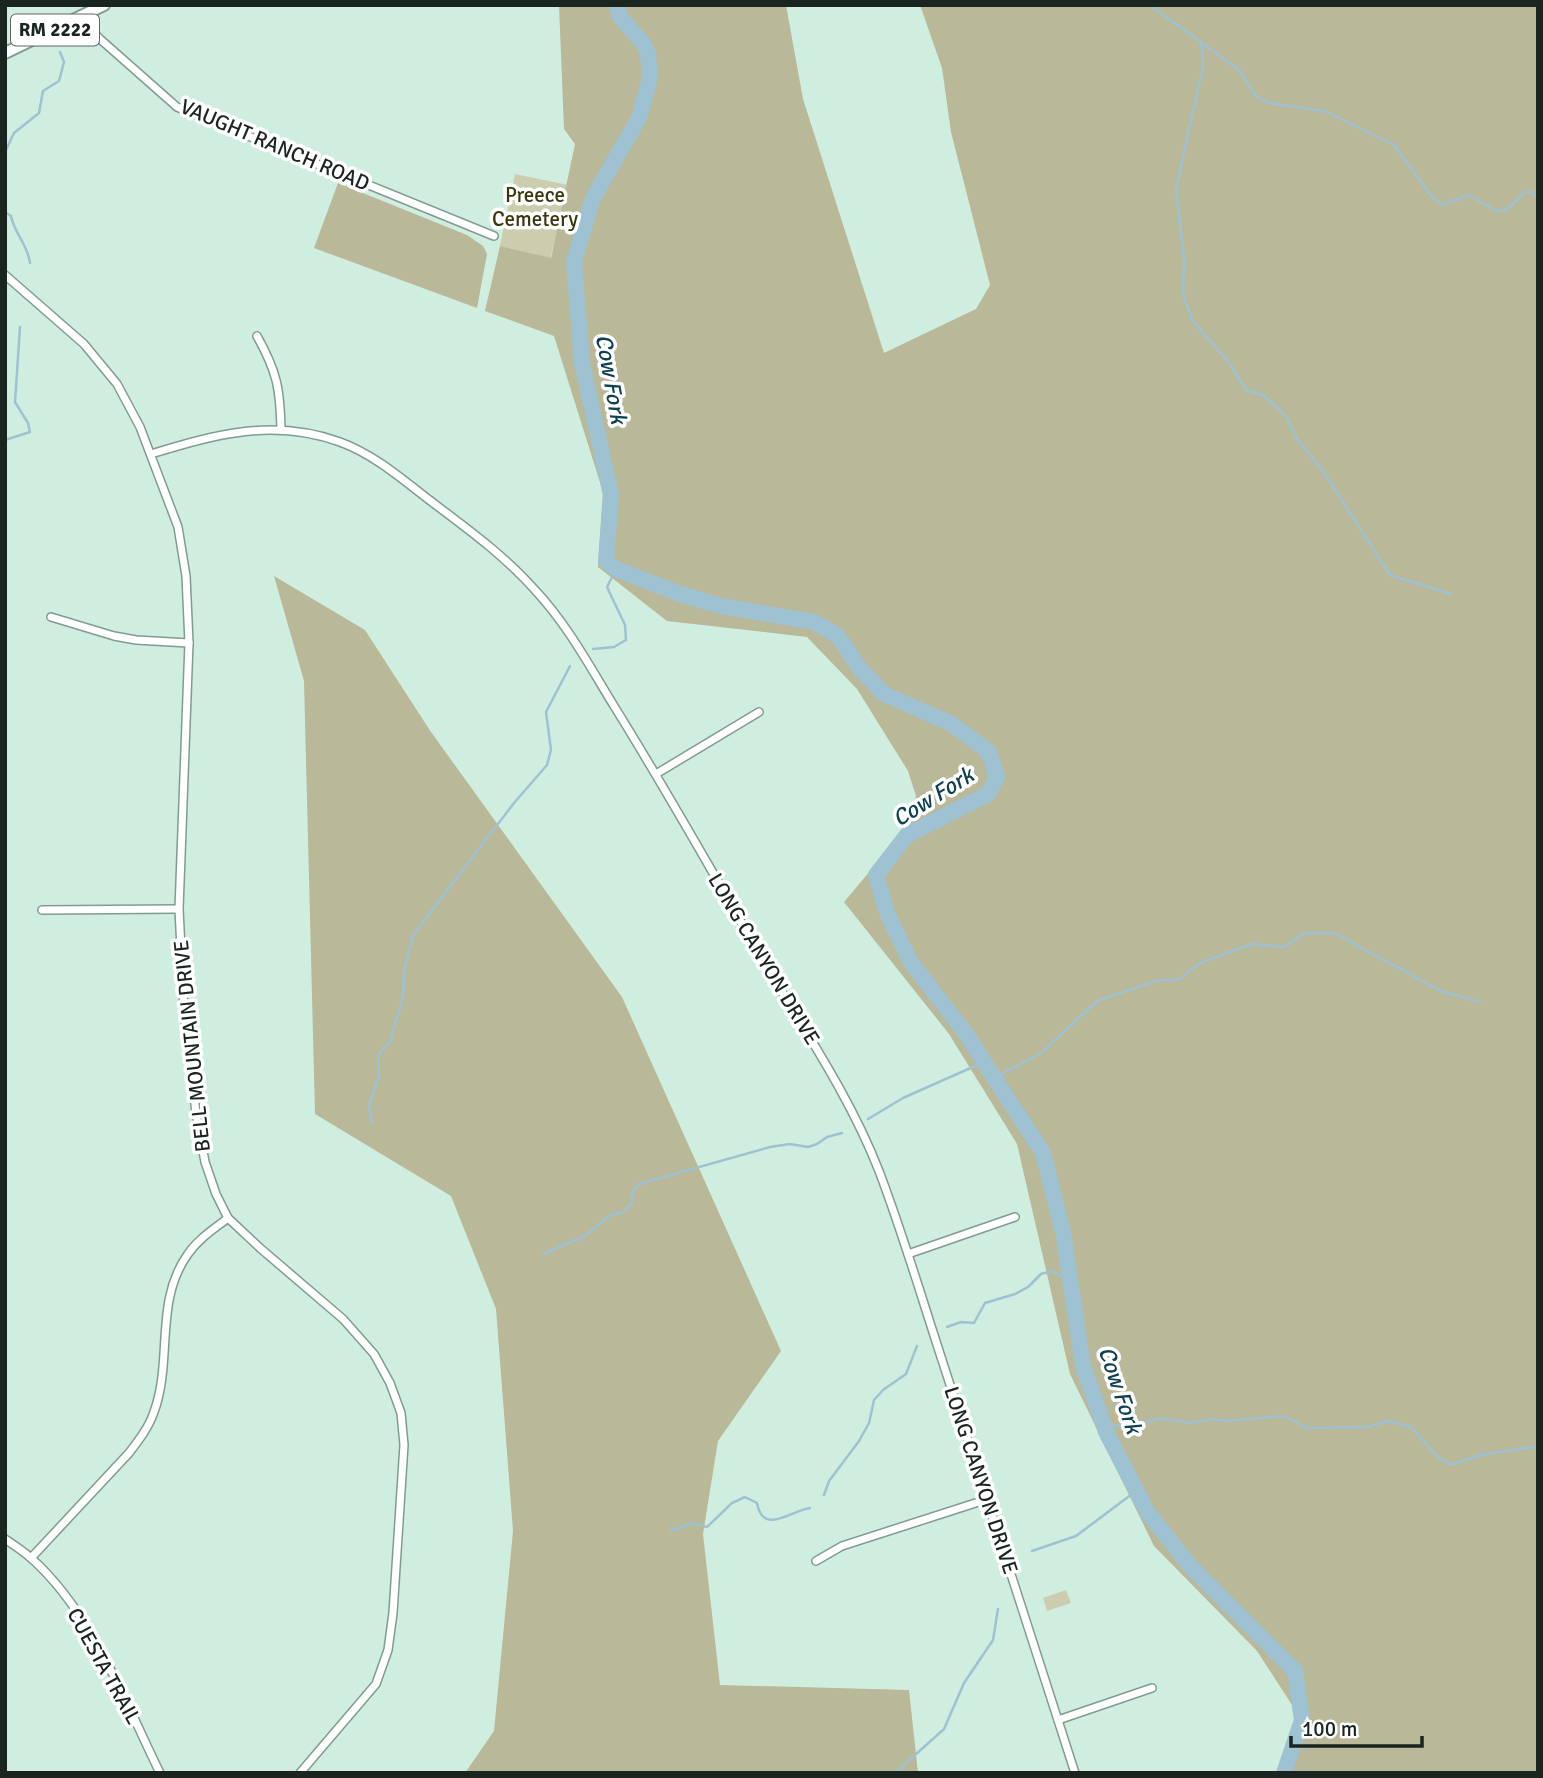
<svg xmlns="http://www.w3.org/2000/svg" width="1543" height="1778" viewBox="0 0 1543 1778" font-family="Signika,sans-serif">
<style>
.green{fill:#ccccae}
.forest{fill:#b9b898}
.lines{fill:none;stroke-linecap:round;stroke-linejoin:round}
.stream{stroke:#9ec2d1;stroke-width:2.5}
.river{stroke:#9ec2d1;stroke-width:16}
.street-casing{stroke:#809c90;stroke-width:10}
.primary-casing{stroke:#809c90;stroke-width:14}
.street{stroke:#fff;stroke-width:7}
.primary{stroke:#fff;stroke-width:10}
.labels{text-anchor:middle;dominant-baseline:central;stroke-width:7;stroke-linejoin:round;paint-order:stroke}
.shield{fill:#fff;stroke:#5f6663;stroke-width:2}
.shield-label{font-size:19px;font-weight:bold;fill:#1a2520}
.street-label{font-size:21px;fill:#1a2520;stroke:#fff}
.park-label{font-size:21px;fill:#39370e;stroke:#fff}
.water-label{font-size:23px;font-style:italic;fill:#0d4051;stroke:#fff}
</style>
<rect width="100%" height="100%" fill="#d0eee0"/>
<g class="green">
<polygon points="515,174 568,185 550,259 500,246"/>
<polygon points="1066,1590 1071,1603 1047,1611 1043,1598"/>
</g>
<g class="forest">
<polygon points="559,5 786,5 803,99 884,353 976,309 990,285 951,132 942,68 920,5 1538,5 1538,1773 1278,1773 1298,1722 1294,1708 1257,1651 1154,1546 1070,1374 1017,1144 949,1034 844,902 908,826 916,796 908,771 857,689 807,637 667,621 598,567 603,492 554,336 485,311 500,246 551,258 575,144 564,129"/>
<polygon points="338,183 467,235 483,246 487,254 477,308 314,248"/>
<polygon points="274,576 365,630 431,732 622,997 781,1351 718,1441 703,1534 720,1685 909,1690 918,1773 465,1773 494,1731 513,1531 496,1309 451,1196 315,1114 304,681"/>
</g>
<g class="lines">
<g class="stream">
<polyline points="1150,5 1239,70 1257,97 1269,103 1325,111 1394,145 1432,197 1442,205 1469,195 1494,210 1505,211 1525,192 1532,192 1538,199"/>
<polyline points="1201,42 1203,66 1176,189 1184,258 1183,293 1192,320 1230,364 1246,390 1263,395 1285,415 1297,439 1321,468 1390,575 1451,594"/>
<polyline points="5,152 14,133 39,113 43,91 59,81 64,62 60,52"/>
<path d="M5,212L11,216C14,233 28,245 30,263"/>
<polyline points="5,440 30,432 28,423 15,402 20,327"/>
<polyline points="593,649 614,647 626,640 625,625 607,587 616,569"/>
<polyline points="994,1078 1041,1053 1097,1001 1156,981 1180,979 1200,963 1252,944 1284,947 1305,933 1334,933 1441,991 1480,1002"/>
<polyline points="868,1119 903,1098 984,1062"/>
<polyline points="372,1122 369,1106 379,1076 378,1055 390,1041 403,997 404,972 413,935 514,803 547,765 551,750 546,712 570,666"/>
<polyline points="543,1254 585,1236 609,1216 623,1212 632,1203 632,1192 639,1184 770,1147 790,1144 808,1147 817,1144 827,1137 842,1133"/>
<polyline points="947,1327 961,1322 974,1323 985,1303 1015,1294 1028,1287 1041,1274 1052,1271 1061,1276 1069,1274"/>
<polyline points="1103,1423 1124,1427 1136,1426 1160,1418 1190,1423 1213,1419 1228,1421 1284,1416 1307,1428 1367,1427 1389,1421 1411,1427 1437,1456 1451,1465 1481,1455 1538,1446"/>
<polyline points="824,1495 829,1481 859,1441 869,1423 874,1400 883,1390 906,1374 917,1346"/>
<path d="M670,1531L693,1523L707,1527L732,1503L745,1497L757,1503C763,1536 790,1511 810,1508"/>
<polyline points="1032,1551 1076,1536 1136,1491"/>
<polyline points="895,1773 944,1729 964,1683 993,1640 998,1609"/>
</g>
<polyline class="river" points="617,5 620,17 643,43 648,54 650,78 639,118 593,198 574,262 582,363 611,495 606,561 616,569 680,594 721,606 814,622 838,636 861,670 884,694 952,724 989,752 997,777 988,794 907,835 876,875 887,913 910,961 966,1034 1043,1153 1063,1232 1083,1366 1106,1432 1148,1513 1191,1567 1295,1671 1302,1720 1284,1773"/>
<defs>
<g id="street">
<polyline points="80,17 100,39 177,107 494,236"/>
<polyline points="5,275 84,344 117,384 140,427 178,527 186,576 189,643 179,909 184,1010 196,1113 205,1162 216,1194 228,1218 260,1248 343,1319 374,1354 390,1383 401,1413 404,1445 393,1613 388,1650 376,1684 300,1773"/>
<path d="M257,336C277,372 280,388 281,429"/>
<path d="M151,454C216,434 274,418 340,442C373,454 401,478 428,499C465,527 504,555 535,590C567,624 590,667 614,706C662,783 707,862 752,941C795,1017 847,1089 879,1171C903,1234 922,1299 943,1363C988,1499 1031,1636 1075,1773"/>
<polyline points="51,617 114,636 136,640 189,643"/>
<polyline points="656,774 759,712"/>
<polyline points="42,910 179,909"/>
<polyline points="908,1254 1015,1217"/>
<path d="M5,1539C14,1545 23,1551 31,1558C92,1612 125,1702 160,1773"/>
<path d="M31,1558L129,1453C139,1440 149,1427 154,1412C173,1360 154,1301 188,1254C198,1239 214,1229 228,1218"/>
<polyline points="816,1561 842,1546 988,1499"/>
<polyline points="1058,1720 1152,1688"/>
</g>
<polyline id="primary" points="5,53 104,5"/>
</defs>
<use href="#street" class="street-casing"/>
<use href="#primary" class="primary-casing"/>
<use href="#street" class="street"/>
<use href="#primary" class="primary"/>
</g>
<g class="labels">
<rect class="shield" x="11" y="14.5" width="88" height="31" rx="5"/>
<g class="shield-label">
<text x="55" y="30">RM 2222</text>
</g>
<g class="street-label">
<text transform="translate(275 145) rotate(23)">VAUGHT RANCH ROAD</text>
<text transform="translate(764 959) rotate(59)">LONG CANYON DRIVE</text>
<text transform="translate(192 1046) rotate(-96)">BELL MOUNTAIN DRIVE</text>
<text transform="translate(981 1480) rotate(72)">LONG CANYON DRIVE</text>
<text transform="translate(104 1666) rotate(61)">CUESTA TRAIL</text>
</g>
<g class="park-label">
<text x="535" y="195">Preece<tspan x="535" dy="24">Cemetery</tspan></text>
</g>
<g class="water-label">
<text transform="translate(611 379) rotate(80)">Cow Fork</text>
<text transform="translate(933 797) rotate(-32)">Cow Fork</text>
<text transform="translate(1120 1390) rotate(71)">Cow Fork</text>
</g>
</g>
<rect width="1543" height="1778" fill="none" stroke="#1a2520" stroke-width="14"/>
<path d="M1291 1736v10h131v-10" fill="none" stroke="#1a2520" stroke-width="3.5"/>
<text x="1302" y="1736" font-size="21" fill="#1a2520" stroke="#ffffff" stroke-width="5" paint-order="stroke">100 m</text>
</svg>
